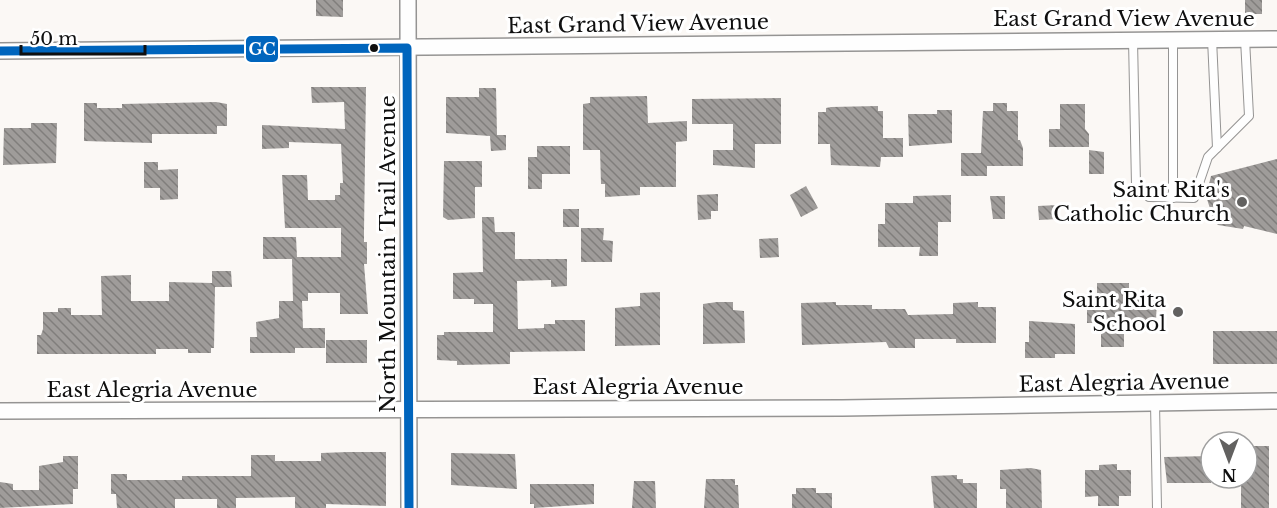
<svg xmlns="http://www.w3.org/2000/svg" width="1277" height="508" viewBox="0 0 1277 508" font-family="'Libre Baskerville',serif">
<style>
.building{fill:url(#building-back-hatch)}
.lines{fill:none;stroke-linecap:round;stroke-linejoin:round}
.service-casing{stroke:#959493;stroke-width:10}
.minor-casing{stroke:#959493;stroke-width:18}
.service{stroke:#fefefe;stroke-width:8}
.minor{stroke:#fefefe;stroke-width:15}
.bus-1-casing{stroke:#fff;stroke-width:14}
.bus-1{stroke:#0065bd;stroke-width:9}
.bus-dot{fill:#0f0f0f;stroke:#fff;stroke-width:2}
.poi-dot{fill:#626160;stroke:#fff;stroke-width:2}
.labels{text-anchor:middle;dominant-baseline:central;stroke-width:6;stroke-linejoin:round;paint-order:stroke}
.street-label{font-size:21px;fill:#0f0f0f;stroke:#fff}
.poi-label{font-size:21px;fill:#0f0f0f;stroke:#fff;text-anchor:end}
.line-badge{stroke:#fff;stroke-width:2}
.badge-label{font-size:16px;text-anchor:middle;font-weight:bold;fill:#fff}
</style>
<defs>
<pattern id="building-back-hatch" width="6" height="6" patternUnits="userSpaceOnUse" patternTransform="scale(1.5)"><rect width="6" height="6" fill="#9f9c9a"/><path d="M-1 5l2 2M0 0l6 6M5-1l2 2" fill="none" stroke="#807e7c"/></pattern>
</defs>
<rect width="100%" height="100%" fill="#fbf8f5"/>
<g class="building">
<polygon points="316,0 343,0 343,17 316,16"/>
<rect x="1245" y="0" width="17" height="14"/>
<polygon points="311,87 366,87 364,231 364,242 367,242 367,264 364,264 368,314 340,314 340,293 308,293 308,301 302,301 303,328 325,328 325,348 295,348 295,353 250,353 250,337 257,337 256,322 279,318 279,301 293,301 292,259 263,259 263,237 296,237 297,257 341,257 341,228 285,228 282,175 307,175 308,200 335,200 335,195 340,195 340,183 343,183 341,144 289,142 289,148 262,149 262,125 345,129 344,102 312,103"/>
<polygon points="479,88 496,88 497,135 506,135 506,150 491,151 490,136 446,133 446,97 479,97"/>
<polygon points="647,96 648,123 687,121 687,141 676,142 676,187 640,187 640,195 605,197 605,184 601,184 600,150 583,150 583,104 590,103 590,97"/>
<polygon points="781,98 781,144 755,144 755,168 713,165 713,150 733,150 733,124 692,124 692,99"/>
<polygon points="216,102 227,104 227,126 217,126 217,134 152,134 152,143 84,141 84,103 97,103 97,108 122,108 122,104"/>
<polygon points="993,103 1007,103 1007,111 1018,111 1018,140 1020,140 1023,148 1023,166 987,166 987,176 961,176 961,153 981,153 983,111 993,111"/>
<polygon points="1060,104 1085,104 1085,129 1089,134 1089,147 1049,147 1049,129 1060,129"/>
<polygon points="878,106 878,111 883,111 883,138 903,138 903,157 881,157 880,167 831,165 830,144 818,144 818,112 826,112 826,108 831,107"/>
<polygon points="937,110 952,110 952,143 909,146 908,114 937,114"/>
<polygon points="31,123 57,123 56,163 3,165 4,128 31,128"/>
<polygon points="537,146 570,146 570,174 542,174 542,189 528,189 528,157 537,157"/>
<polygon points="1089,150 1104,152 1104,174 1089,174"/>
<polygon points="1277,159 1277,234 1244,226 1243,229 1218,225 1214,221 1206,196 1211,176"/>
<polygon points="444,161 482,161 482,187 475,187 475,218 448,220 443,217"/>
<polygon points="144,162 158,162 158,170 178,169 178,199 160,200 160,188 144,188"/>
<polygon points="806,186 818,208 801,217 790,195"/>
<polygon points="718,194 718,211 711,211 711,219 698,220 697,195"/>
<polygon points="951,195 951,222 938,222 938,256 919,256 920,247 878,247 878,224 885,224 885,203 913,203 913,196"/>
<polygon points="990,196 1005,196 1005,219 993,219"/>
<polygon points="1058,205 1058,219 1039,220 1038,206"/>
<rect x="563" y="209" width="16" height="18"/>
<polygon points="482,217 494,217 495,232 515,232 515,259 567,259 567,286 551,287 551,280 517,281 518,329 544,328 544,324 555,324 555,320 585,320 585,351 510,352 510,364 457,365 457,361 437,360 437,335 444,335 444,332 493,332 493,304 474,304 474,299 453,299 453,273 483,272"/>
<polygon points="581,228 604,228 603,240 613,241 612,262 581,262"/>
<polygon points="778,238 779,257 760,258 759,239"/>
<polygon points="212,271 231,271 232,287 215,287 214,348 211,348 211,353 188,353 188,349 156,349 156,354 37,354 37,335 41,335 43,329 43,312 58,312 58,308 71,308 71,315 102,315 101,276 131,275 131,301 169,301 169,282 212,283"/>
<polygon points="1097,283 1129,283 1129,294 1157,294 1156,322 1124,322 1124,347 1101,347 1101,323 1087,323 1087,294 1097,294"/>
<polygon points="660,292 660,345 615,346 615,308 640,306 640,293"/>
<polygon points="717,302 733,302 733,310 744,311 745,343 703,344 703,304"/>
<polygon points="836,302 836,305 872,305 872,309 905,309 908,315 953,314 953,303 978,302 978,307 996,307 996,343 956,343 956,339 915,339 915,348 889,348 886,342 802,345 801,303"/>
<polygon points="1029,321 1075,324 1075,354 1055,354 1055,358 1025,358 1025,342 1029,342"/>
<rect x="1213" y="331" width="64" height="33"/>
<rect x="326" y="340" width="41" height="23"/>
<polygon points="1247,446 1269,446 1269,508 1241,508 1241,478 1247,478"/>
<polygon points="348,452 386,452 386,506 326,504 326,508 295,508 295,497 236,498 236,508 217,508 217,499 175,499 175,508 117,508 116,494 111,494 111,474 127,474 127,480 182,480 182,476 251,476 251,455 275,455 275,461 321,461 321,453"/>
<polygon points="451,453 515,454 517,489 451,485"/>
<polygon points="63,456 78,456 78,489 73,489 73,504 0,508 0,482 13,484 13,490 39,490 39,466 63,462"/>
<polygon points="1211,456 1211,483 1167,483 1164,457"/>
<polygon points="1117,464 1117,470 1131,470 1131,496 1119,496 1119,506 1098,506 1098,496 1085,497 1085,470 1099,470 1099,465"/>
<polygon points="1031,468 1041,470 1042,508 1006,508 1006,489 1000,489 1000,470"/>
<polygon points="957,475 957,479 963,479 963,483 977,483 977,508 934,508 931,476"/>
<polygon points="706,479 735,479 735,485 738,485 739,508 704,508"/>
<polygon points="634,481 655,481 656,508 632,508"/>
<polygon points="530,484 594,484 594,504 534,508 534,504 530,504"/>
<polygon points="796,488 816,488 816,493 832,493 832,508 792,508 792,494 796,494"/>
</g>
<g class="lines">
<defs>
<g id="service">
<polyline points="1212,39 1217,148"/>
<polyline points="1133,40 1136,185 1149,197 1194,198 1208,157 1249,116 1245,39"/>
<polyline points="1173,40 1173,198"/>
<polyline points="1155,403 1157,508"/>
</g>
<g id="minor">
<polyline points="408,0 409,508"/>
<polyline points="0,51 1277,39"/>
<polyline points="0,411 842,408 1277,401"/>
</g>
</defs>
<use href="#service" class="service-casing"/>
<use href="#minor" class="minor-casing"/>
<use href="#service" class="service"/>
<use href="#minor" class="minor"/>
<defs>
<polyline id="bus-1" points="0,51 407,48 409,508"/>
</defs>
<use href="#bus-1" class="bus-1-casing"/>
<use href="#bus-1" class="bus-1"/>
</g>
<circle class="bus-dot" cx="374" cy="48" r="5"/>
<g class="poi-dot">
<circle cx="1242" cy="202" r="6"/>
<circle cx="1178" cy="312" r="6"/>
</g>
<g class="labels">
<g class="street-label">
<text x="1124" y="19">East Grand View Avenue</text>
<text transform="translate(638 24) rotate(-1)">East Grand View Avenue</text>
<text transform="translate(388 254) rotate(-90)">North Mountain Trail Avenue</text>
<text transform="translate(1124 383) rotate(-1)">East Alegria Avenue</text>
<text x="638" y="387">East Alegria Avenue</text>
<text x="152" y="390">East Alegria Avenue</text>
</g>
<g class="poi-label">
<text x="1230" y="190">Saint Rita's<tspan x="1230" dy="24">Catholic Church</tspan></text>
<text x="1166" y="300">Saint Rita<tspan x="1166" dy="24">School</tspan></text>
</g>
</g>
<rect class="line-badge" x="245" y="35" width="34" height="28" rx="6" fill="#0065bd"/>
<g class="badge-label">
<text x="262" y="55">GC</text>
</g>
<g transform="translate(1229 460) rotate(180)"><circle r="28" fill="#ffffff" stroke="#9f9f9f" stroke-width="1.5"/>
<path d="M0-4.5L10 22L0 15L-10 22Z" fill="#626160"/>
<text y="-9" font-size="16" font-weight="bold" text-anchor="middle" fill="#0f0f0f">N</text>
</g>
<path d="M21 45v9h124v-9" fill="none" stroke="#0f0f0f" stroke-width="3"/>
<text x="30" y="45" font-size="18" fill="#0f0f0f" stroke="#ffffff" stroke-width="4.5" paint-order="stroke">50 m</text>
</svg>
